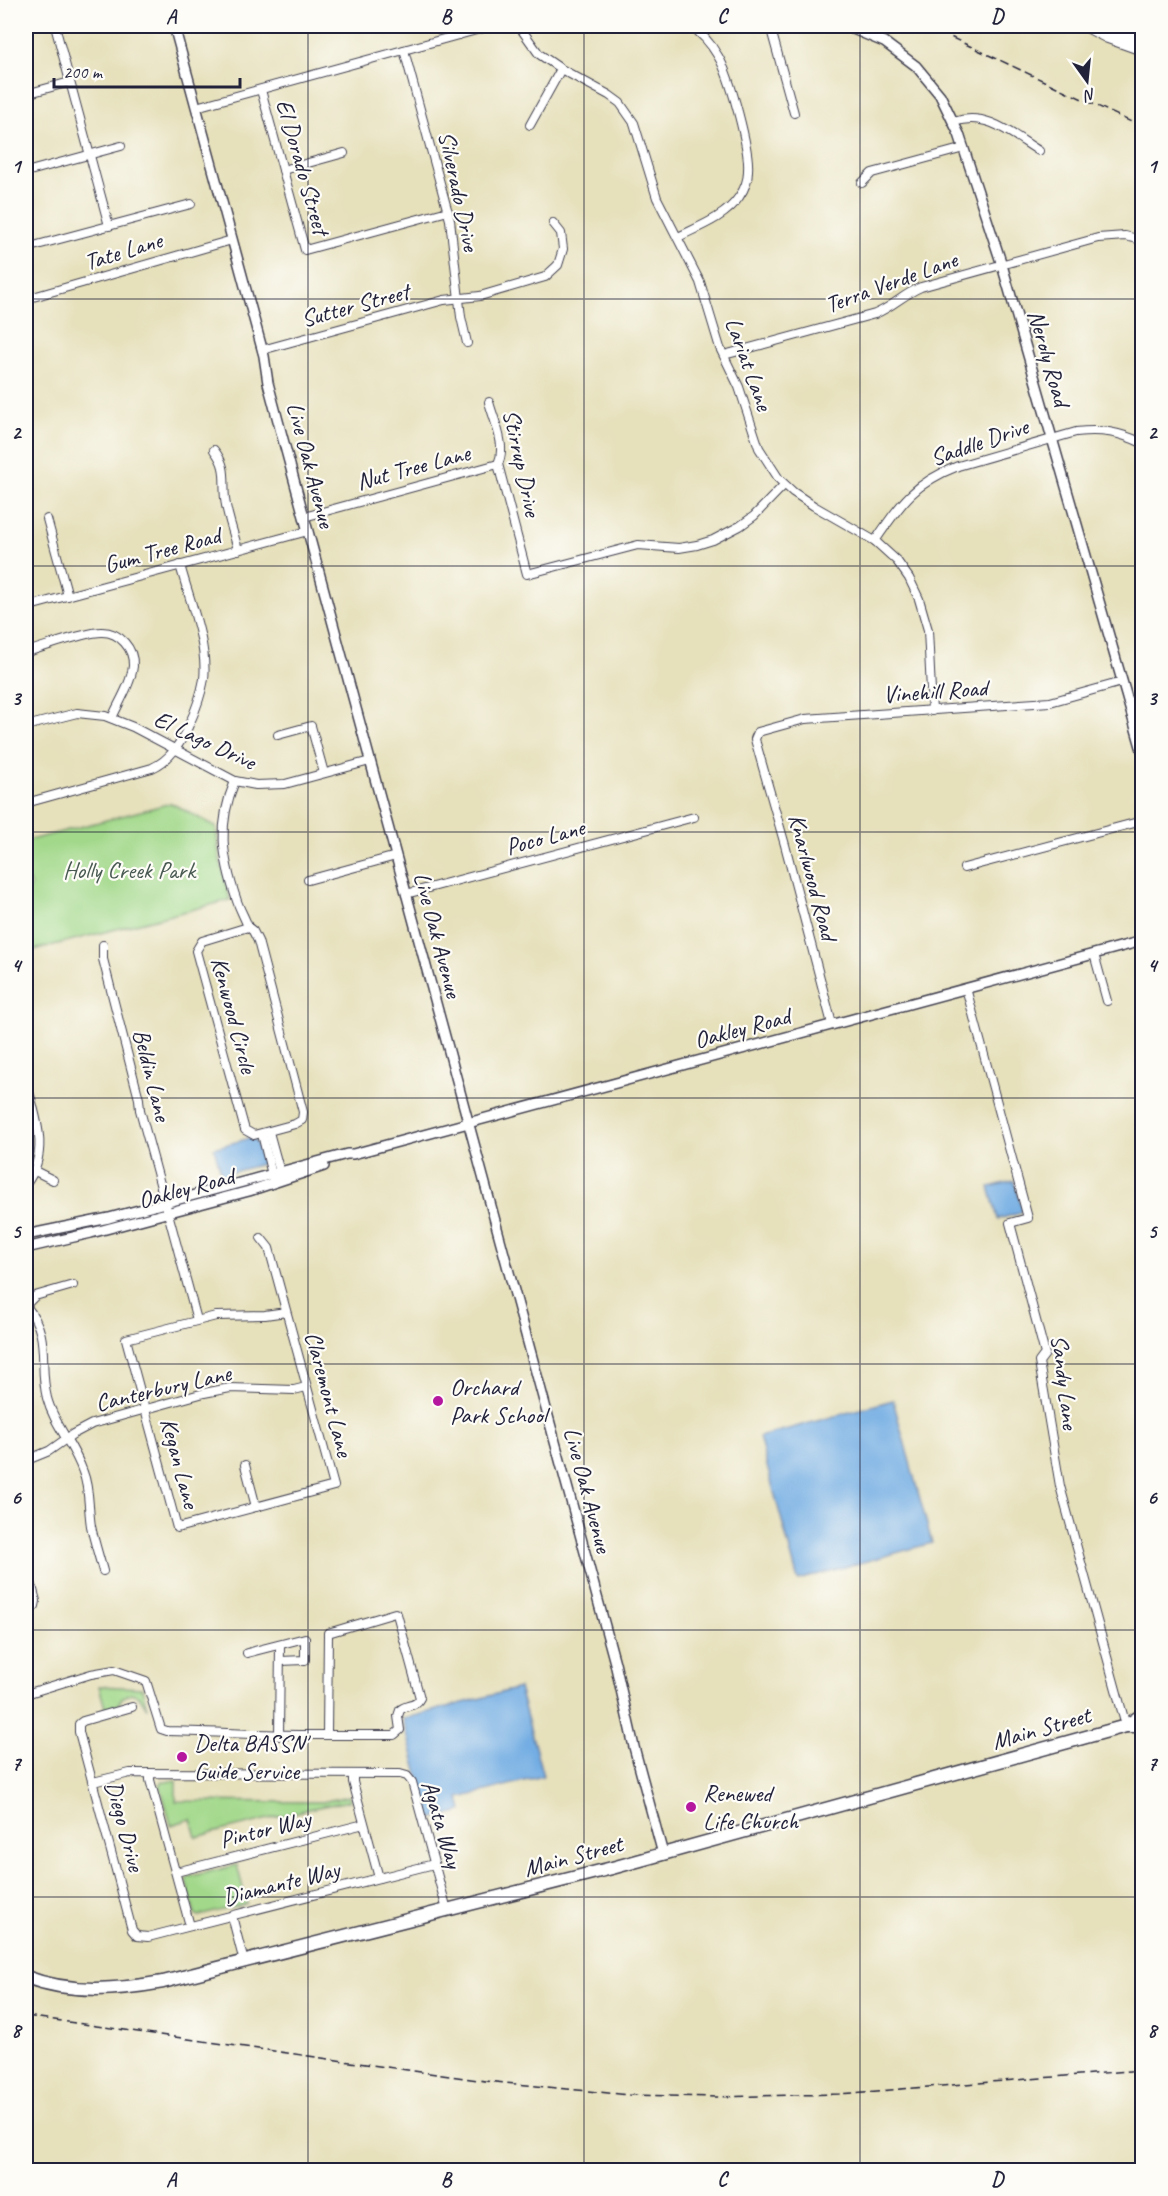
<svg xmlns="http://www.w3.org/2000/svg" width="1168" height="2196" viewBox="0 0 1168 2196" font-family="Caveat,sans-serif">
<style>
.green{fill:#a1d889;stroke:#627d62;stroke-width:1.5}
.water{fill:#73ade3;stroke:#4a688f;stroke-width:1.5}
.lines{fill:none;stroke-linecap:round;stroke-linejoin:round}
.minor-casing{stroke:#3f3e4e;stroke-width:10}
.tertiary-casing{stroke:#3f3e4e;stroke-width:12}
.primary-casing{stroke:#3f3e4e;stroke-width:15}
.motorway-casing{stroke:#3f3e4e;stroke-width:16}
.minor{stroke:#fff;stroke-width:8}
.tertiary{stroke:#fff;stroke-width:9}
.primary{stroke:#fff;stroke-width:12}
.motorway{stroke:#fff;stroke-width:14}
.rail{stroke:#22223b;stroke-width:1.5;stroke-dasharray:9 4.5;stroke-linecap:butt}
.grid{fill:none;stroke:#22223b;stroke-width:1.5;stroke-opacity:0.55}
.poi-dot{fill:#b5179e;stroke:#fdfcf7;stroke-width:2}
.labels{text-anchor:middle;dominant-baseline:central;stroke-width:4.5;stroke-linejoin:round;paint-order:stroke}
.street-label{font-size:24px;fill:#22223b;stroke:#fdfcf7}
.park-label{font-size:24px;fill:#485952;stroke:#fdfcf7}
.poi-label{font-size:24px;fill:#22223b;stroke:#fdfcf7;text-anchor:start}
.neatline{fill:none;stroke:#22223b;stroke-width:2}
.grid-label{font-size:20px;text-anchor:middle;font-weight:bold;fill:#22223b}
</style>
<rect width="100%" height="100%" fill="#fdfcf7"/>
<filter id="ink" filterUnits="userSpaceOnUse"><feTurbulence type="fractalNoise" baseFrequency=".0167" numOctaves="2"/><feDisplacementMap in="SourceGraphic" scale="12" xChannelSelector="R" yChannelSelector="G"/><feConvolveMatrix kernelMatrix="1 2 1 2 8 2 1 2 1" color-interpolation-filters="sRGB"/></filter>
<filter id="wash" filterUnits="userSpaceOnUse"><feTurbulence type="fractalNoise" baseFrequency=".008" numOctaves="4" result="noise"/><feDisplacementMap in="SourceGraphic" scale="24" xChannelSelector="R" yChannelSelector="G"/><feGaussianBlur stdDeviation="1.35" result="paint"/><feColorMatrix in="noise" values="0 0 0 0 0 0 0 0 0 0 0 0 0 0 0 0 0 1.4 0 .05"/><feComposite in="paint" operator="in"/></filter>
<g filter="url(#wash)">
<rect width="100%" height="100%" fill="#e6e0bb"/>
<g class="green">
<polygon points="171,803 216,827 219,855 230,900 26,952 26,896 31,886 26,877 26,841"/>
<polygon points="99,1686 142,1688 147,1708 139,1696 131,1693 122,1698 118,1705 105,1708"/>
<polygon points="163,1781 176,1781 176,1801 322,1802 349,1796 350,1801 313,1808 196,1837 191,1819 171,1825 160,1785"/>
<polygon points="237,1865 247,1904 199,1916 195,1914 186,1881 188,1877"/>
</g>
<g class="water">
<polygon points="250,1138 256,1141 262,1164 222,1175 214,1148"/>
<polygon points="1014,1181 1022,1209 1021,1213 998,1219 989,1187"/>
<polygon points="893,1400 932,1543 798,1580 759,1437"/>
<polygon points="519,1688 543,1776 459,1798 462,1811 430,1819 403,1719"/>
</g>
</g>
<g filter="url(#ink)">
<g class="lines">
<defs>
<g id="minor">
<polyline points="55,26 109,226"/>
<polyline points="456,26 459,35"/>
<polyline points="519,26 539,54 561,69 609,95 620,103 634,123 657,198 700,282 720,348 739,387 759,448 779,479 793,492 814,506 875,541 897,561 909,578 919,599 928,630 932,711"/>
<polyline points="770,26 794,113"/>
<polyline points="404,50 450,220 461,317 467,343"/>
<polyline points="261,90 305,250 448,211"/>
<polyline points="26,94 70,82"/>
<polyline points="196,107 491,26"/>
<path d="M954,122C986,110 1013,135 1039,151"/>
<polyline points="530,125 561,69"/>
<polyline points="283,170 344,153"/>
<polyline points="26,172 121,146"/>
<polyline points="862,183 872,173 964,148"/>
<path d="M678,237C698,227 726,217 739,197C744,190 748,180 748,171C750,149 730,76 718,56C711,44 702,33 690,26"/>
<polyline points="26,248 191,204"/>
<polyline points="26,299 232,240"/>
<polyline points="262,350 444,300 480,296 545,277 558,265 563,249 561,233 553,223"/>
<path d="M724,355L875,314C892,307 904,294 921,287L1098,238L1125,236L1142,240"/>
<path d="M489,402C494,421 507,446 498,464L527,574L638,545L679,548L697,545L713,540L740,526L754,516L784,485"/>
<path d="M214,450C228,468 223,478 225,499C227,516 234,533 238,550"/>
<polyline points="304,517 498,464"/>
<polyline points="47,519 68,596"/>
<path d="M875,541C901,503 914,483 958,466L1076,432C1101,429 1120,432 1142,443"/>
<polyline points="26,607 308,531"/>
<path d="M26,652C45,647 84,632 102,632C120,632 134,649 133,666C131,684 119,702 112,718"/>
<polyline points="26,726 77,713 105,716 133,727 235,781 256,785 285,784 370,761"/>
<polyline points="278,735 311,726 324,773"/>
<path d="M235,781C217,824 222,857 237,901C240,910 245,918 248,927"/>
<path d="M26,803L152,768C170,760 180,744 188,727C195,712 201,696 204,679C208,644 189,599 180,565"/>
<polyline points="964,868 1142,821"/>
<polyline points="308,880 396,856"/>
<polyline points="406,894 694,817"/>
<polygon points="248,927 253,931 258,941 303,1112 302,1120 295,1124 254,1135 245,1130 243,1123 196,951 202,941"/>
<polyline points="103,945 103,959 139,1099 140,1110 197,1320"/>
<polyline points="1094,954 1107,1001"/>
<polyline points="966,988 1028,1218 1010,1223 1045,1354 1039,1362 1060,1486 1126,1726"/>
<polyline points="832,1024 785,845 756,743 755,739 758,732 805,719 1050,702 1122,682"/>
<path d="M26,1081C35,1116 51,1151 26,1184"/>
<polyline points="269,1132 281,1176"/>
<polyline points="262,1134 273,1179"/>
<polyline points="35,1171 53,1180"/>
<polyline points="261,1238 269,1248 334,1486 177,1528 126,1339 216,1316 265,1315 286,1312"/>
<polyline points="26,1305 35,1296 73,1285"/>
<path d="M26,1306C52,1336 38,1363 47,1398C54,1425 74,1445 83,1472C90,1489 88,1508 91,1526C94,1541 99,1556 103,1571"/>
<polyline points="27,1460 49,1451 73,1434 92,1424 204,1393 230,1388 294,1390 306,1387"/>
<polyline points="245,1465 256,1507"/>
<polyline points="26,1564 36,1601 35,1606 26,1612"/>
<polyline points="247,1653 305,1638 305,1660 280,1661"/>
<path d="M26,1694L91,1674L114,1670L146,1681L161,1729L167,1731C220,1732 273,1736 327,1735L328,1633L395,1613L397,1614L420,1698C416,1707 407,1704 400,1710L398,1716L400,1730L394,1735H327"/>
<polyline points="132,1707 83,1721 79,1724 79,1732 132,1930 137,1936 148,1937 434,1864"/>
<polyline points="279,1736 280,1645"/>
<polyline points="150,1773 150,1780 190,1926"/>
<polyline points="353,1774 353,1782 379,1878"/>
<polyline points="93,1782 130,1773 400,1774 407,1776 412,1782 447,1910"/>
<polyline points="176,1872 364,1824"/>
<polyline points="232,1916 244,1962"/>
</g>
<g id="tertiary">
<polyline points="174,26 264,356 268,383 281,432 615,1663 634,1747 663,1854"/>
<polyline points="846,26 884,42 916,66 940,95 959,134 1002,265 1142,750"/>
<polyline points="26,1235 109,1218 347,1154 353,1154 1142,941"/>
<polyline points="26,1248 91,1233 249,1191 324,1166"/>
</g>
<g id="primary">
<polyline points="1126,1726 1142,1715"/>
<path d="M26,1977C70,1994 118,1990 163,1982L612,1868L1126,1726H1142"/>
</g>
<g id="motorway">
<polyline points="1089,26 1108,36 1142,48"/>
<polyline points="1115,30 1142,38"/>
</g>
</defs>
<use href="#minor" class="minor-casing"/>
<use href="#tertiary" class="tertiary-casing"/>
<use href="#primary" class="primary-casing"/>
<use href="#motorway" class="motorway-casing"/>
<use href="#minor" class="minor"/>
<use href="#tertiary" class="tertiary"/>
<use href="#primary" class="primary"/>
<use href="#motorway" class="motorway"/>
<g class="rail">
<polyline points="927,26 1142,127"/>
<polyline points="26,2016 485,2081 629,2095 715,2097 839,2094 1142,2070"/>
</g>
</g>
</g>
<path class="grid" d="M308,26V2170M584,26V2170M860,26V2170M26,299H1142M26,566H1142M26,832H1142M26,1098H1142M26,1364H1142M26,1630H1142M26,1897H1142"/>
<g class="poi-dot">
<circle cx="438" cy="1401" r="6"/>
<circle cx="182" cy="1757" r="6"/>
<circle cx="691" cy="1807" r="6"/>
</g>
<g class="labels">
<g class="street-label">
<text transform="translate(303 167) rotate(74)">El Dorado Street</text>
<text transform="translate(459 191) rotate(78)">Silverado Drive</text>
<text transform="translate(123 251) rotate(-17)">Tate Lane</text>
<text transform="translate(891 282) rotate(-20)">Terra Verde Lane</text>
<text transform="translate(355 305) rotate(-15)">Sutter Street</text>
<text transform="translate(1049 358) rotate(74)">Neroly Road</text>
<text transform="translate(749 364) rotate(70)">Lariat Lane</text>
<text transform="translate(979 442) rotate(-19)">Saddle Drive</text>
<text transform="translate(522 463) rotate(78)">Stirrup Drive</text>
<text transform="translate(311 465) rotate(75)">Live Oak Avenue</text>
<text transform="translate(413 467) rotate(-15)">Nut Tree Lane</text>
<text transform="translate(162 550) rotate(-15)">Gum Tree Road</text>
<text transform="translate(935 691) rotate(-4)">Vinehill Road</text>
<text transform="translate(205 740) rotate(25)">El Lago Drive</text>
<text transform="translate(545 837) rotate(-15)">Poco Lane</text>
<text transform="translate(813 877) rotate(75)">Knarlwood Road</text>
<text transform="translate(438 935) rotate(75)">Live Oak Avenue</text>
<text transform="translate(234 1015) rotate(75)">Kenwood Circle</text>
<text transform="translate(742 1028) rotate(-15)">Oakley Road</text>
<text transform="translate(152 1075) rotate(76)">Beldin Lane</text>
<text transform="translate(186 1188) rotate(-15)">Oakley Road</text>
<text transform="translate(1065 1382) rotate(83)">Sandy Lane</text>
<text transform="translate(163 1388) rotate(-13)">Canterbury Lane</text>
<text transform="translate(329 1394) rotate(75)">Claremont Lane</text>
<text transform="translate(180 1463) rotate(75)">Kegan Lane</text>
<text transform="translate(588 1490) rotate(75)">Live Oak Avenue</text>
<text transform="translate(1041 1728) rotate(-16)">Main Street</text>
<text transform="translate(442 1824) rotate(73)">Agata Way</text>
<text transform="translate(125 1826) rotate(75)">Diego Drive</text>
<text transform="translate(265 1829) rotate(-14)">Pintor Way</text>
<text transform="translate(573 1856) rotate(-15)">Main Street</text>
<text transform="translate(281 1883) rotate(-14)">Diamante Way</text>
</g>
<g class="park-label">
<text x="129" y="870">Holly Creek Park</text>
</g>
<g class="poi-label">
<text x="450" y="1387">Orchard<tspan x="450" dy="28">Park School</tspan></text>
<text x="194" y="1743">Delta BASSN'<tspan x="194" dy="28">Guide Service</tspan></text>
<text x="703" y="1793">Renewed<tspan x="703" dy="28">Life Church</tspan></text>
</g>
</g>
<rect width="1168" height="2196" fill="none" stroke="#fdfcf7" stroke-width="66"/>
<g transform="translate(1087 81) rotate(165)" stroke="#fdfcf7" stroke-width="4.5" paint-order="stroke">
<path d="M0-4.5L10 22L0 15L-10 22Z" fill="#22223b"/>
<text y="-9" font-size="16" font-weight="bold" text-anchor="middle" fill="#22223b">N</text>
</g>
<path d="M54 78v9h186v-9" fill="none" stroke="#22223b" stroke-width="3"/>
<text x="63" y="78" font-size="18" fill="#22223b" stroke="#fdfcf7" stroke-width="4.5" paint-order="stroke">200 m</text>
<rect x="33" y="33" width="1102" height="2130" class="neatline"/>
<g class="grid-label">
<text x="171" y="23">A</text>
<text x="446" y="23">B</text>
<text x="722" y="23">C</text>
<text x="997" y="23">D</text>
<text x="16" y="173">1</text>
<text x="1152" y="173">1</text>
<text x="16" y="439">2</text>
<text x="1152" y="439">2</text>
<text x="16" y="705">3</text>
<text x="1152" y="705">3</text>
<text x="16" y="972">4</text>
<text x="1152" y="972">4</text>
<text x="16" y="1238">5</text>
<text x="1152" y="1238">5</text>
<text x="16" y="1504">6</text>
<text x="1152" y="1504">6</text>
<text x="16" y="1770">7</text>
<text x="1152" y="1770">7</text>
<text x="16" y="2037">8</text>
<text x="1152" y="2037">8</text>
<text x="171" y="2186">A</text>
<text x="446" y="2186">B</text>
<text x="722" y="2186">C</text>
<text x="997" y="2186">D</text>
</g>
</svg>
